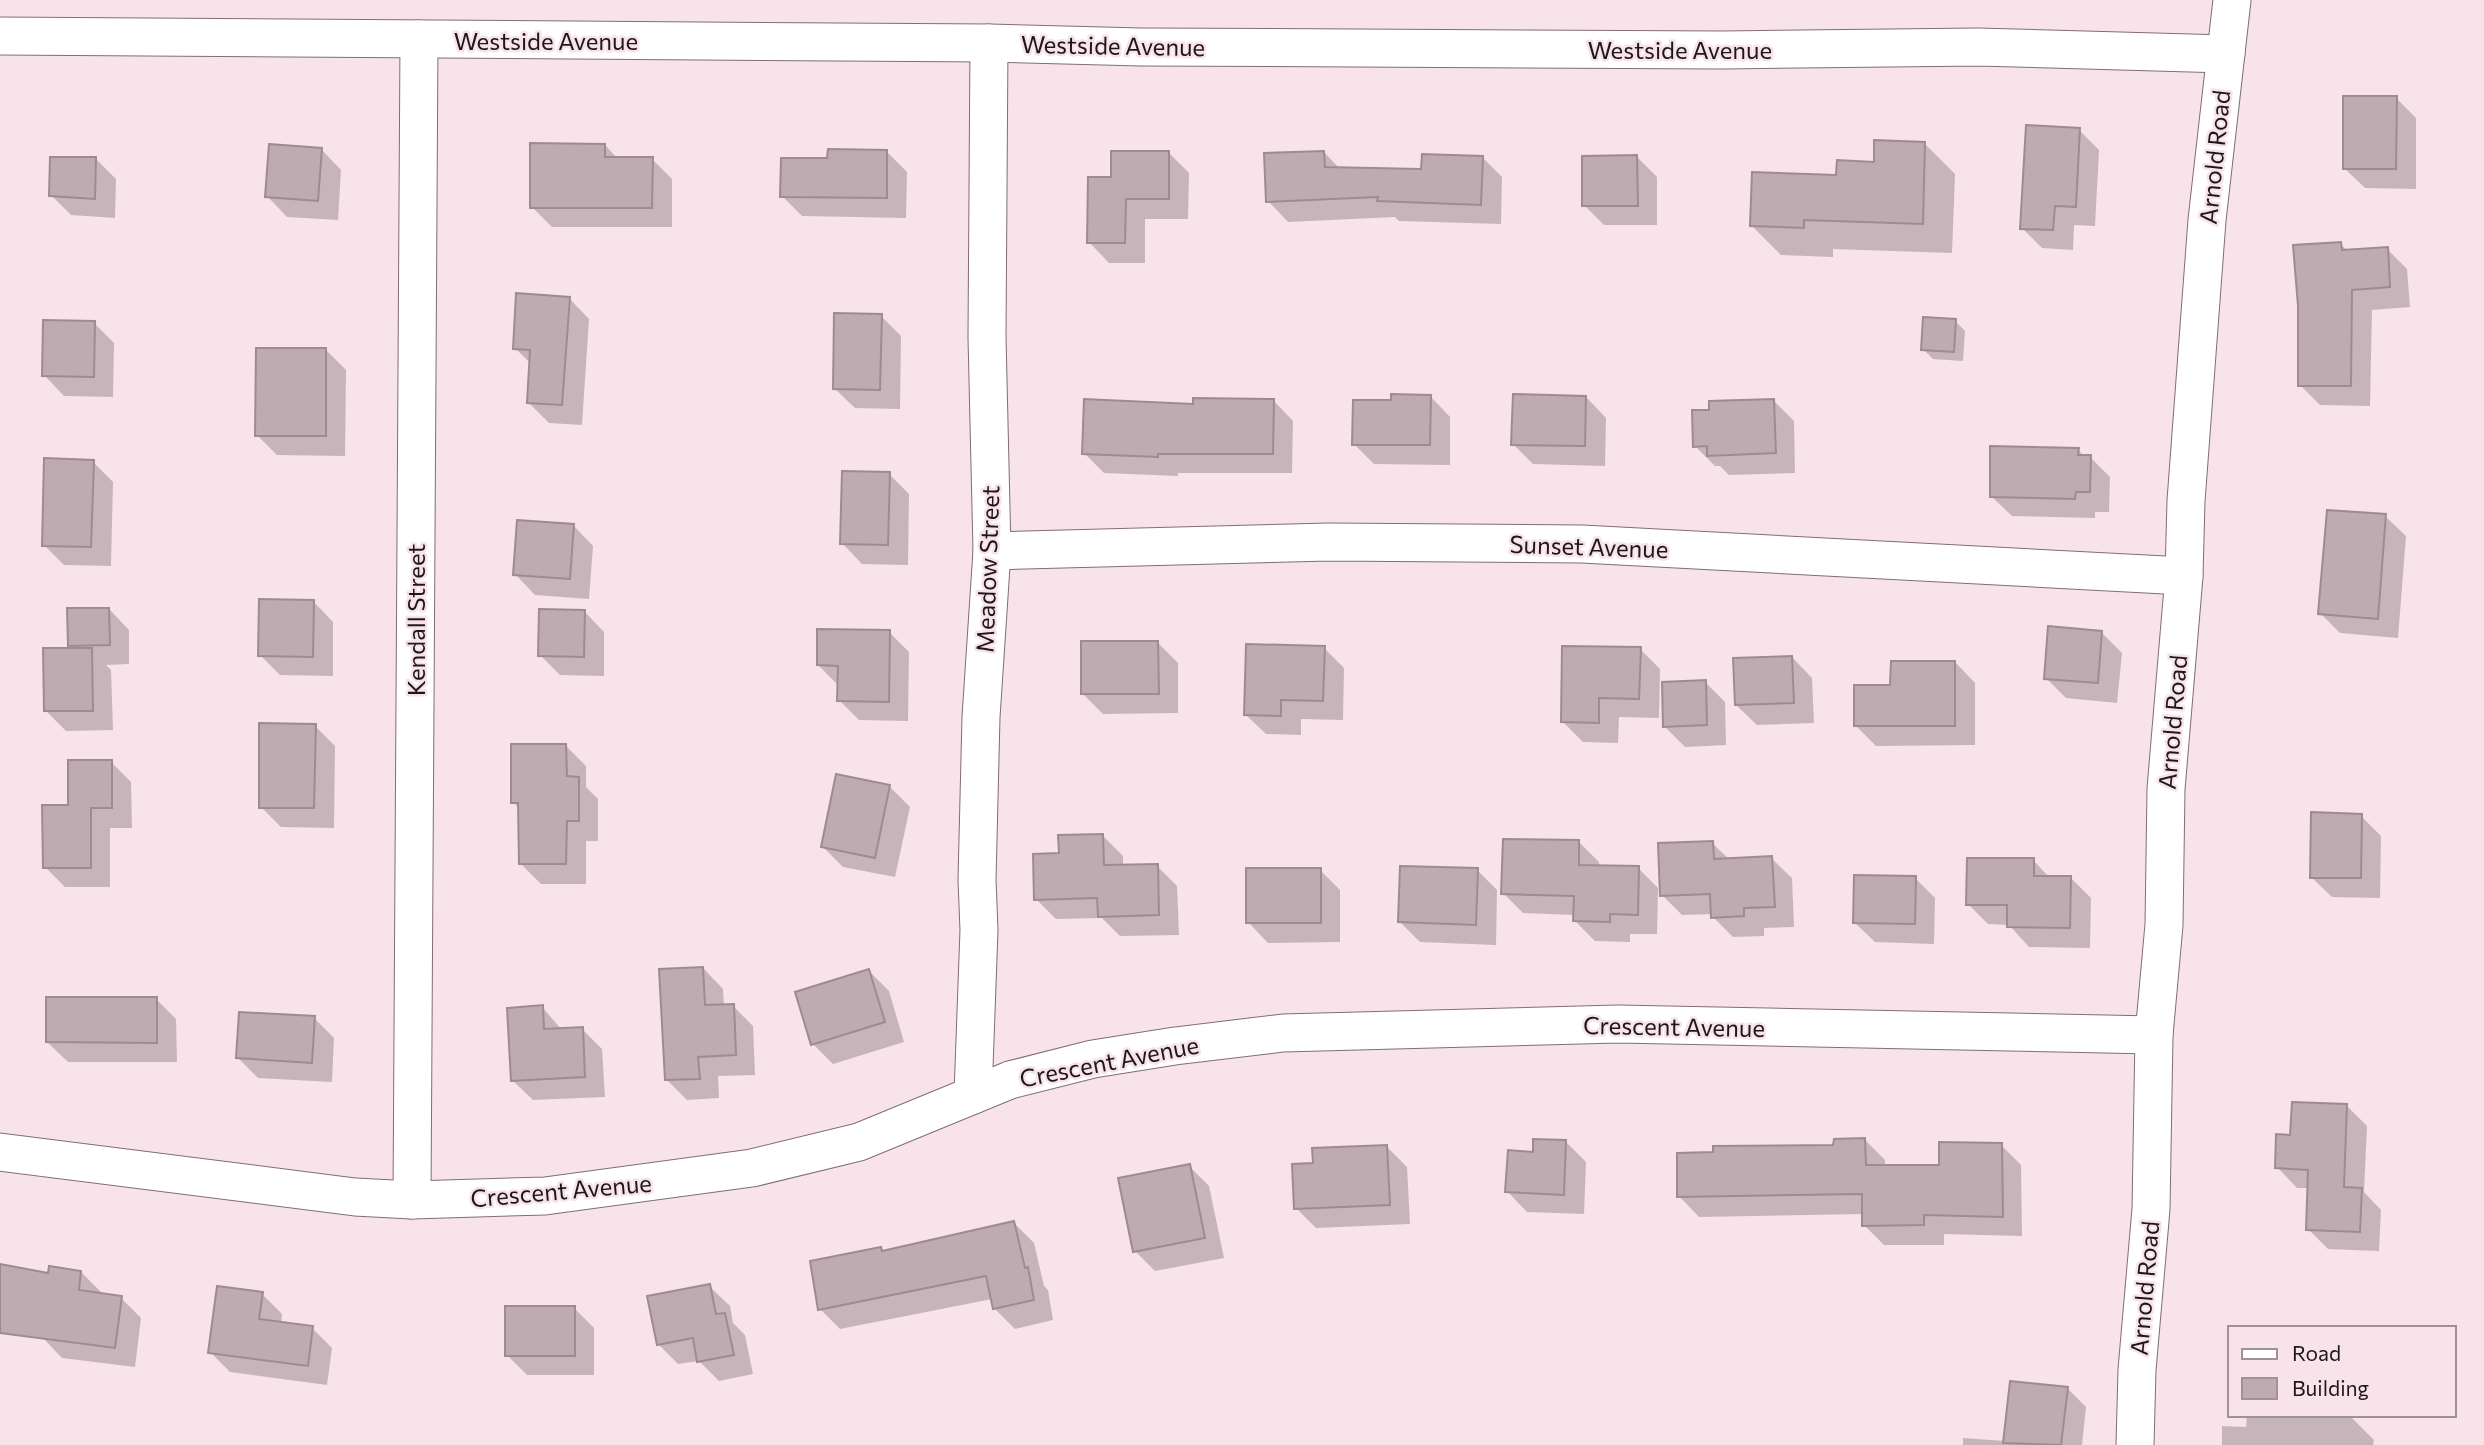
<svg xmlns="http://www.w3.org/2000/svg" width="2484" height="1445" viewBox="0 0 2484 1445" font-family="Commissioner,sans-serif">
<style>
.shadow{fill:#0003}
.building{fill:#beabb1;stroke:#9e8b91;stroke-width:2}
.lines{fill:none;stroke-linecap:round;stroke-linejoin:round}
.street-casing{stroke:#806e74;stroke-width:39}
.street{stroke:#fff;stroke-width:37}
.labels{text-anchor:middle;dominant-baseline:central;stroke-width:5;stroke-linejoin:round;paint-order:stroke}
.street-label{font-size:24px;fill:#1e1719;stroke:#f7e3e9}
</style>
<rect width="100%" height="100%" fill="#f7e3e9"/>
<g class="shadow">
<polygon points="2396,98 2416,118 2416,189 2365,188 2344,168"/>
<polygon points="2079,130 2099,150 2095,226 2074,225 2073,250 2042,248 2022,228"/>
<polygon points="1925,144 1955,174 1952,253 1833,249 1833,257 1781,255 1751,225 1838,176"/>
<polygon points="605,145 618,159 652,159 672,179 672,227 552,227 532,207"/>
<polygon points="321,149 341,170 338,220 287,217 267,196"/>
<polygon points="886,151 907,172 906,218 802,216 782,196 829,160"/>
<polygon points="1324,152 1340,169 1423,171 1482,157 1502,177 1501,224 1399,221 1395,217 1288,222 1268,201"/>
<polygon points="1169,153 1189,173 1188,219 1145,219 1145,263 1109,263 1089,242 1113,179"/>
<polygon points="1637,157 1657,177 1657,225 1604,225 1584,205"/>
<polygon points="96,159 116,179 115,218 71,215 51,195"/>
<polygon points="2340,244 2349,252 2387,249 2407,269 2410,307 2372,310 2370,406 2320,405 2300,385"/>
<polygon points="569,298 589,319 582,425 549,423 528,402 531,364 515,348"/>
<polygon points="881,316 901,336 900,409 855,408 834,388"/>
<polygon points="1955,321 1965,331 1963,361 1933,359 1923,349"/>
<polygon points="94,323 114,343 113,397 64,396 44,375"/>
<polygon points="326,350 346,370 345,456 277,455 257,435"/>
<polygon points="1430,396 1450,417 1450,465 1374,464 1354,444 1393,401"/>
<polygon points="1586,397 1606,418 1605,466 1533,464 1513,444"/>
<polygon points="1273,400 1293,421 1292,473 1178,473 1178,476 1104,473 1084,453 1195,406"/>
<polygon points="1774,401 1794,421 1795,473 1729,475 1720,466 1715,466 1695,446 1711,411"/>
<polygon points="2078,450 2085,457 2090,457 2110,477 2109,512 2095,512 2095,518 2012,516 1991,496"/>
<polygon points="93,462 113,482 111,566 64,565 44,545"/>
<polygon points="889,474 909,494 908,565 862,564 842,543"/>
<polygon points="2385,516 2406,536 2398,638 2340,633 2320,613"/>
<polygon points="573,525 593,546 589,599 535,595 515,574"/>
<polygon points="313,601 333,622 333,676 280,675 260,655"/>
<polygon points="109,609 129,630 129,664 106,665 111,670 113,730 66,731 46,711 74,650 70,645"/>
<polygon points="584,611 604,632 604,676 560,675 540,655"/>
<polygon points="889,632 909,652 908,721 859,720 839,700 839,686 818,665"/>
<polygon points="2102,633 2122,653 2117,703 2066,698 2046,678"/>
<polygon points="1158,643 1178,663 1178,713 1103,714 1082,693"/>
<polygon points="1324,648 1344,668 1343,720 1301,719 1301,735 1266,734 1245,714"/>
<polygon points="1640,649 1660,669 1659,718 1619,717 1618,743 1583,742 1563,722"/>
<polygon points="1792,657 1812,678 1814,723 1757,725 1736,705"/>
<polygon points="1955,662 1975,683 1975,745 1876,746 1856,726 1892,687"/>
<polygon points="1705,682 1725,702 1726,745 1685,747 1665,727"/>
<polygon points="315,726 335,746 334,828 281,827 261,807"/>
<polygon points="566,746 586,766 586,787 598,799 598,841 586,841 586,884 541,884 520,863 520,809 513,802"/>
<polygon points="111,762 131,782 132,828 110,828 110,887 65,887 45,867 70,807"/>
<polygon points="889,786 910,807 895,877 843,867 823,847"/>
<polygon points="2361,816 2381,836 2380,898 2332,897 2311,877"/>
<polygon points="1102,835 1123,856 1123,867 1157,866 1177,886 1179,935 1120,936 1102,918 1056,919 1036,899 1061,855"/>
<polygon points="1579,842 1599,862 1599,867 1638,868 1658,888 1657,934 1630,934 1630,942 1595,941 1575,921 1575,915 1523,913 1503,893"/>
<polygon points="1712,843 1730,860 1771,858 1792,878 1794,927 1764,928 1764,936 1733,937 1713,917 1713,914 1682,915 1662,895"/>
<polygon points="2033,860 2050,878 2071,878 2091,898 2090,948 2029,947 2009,925 1988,924 1968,904"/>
<polygon points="1320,870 1340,890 1340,942 1268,943 1248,922"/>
<polygon points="1477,870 1497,890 1496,945 1420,942 1400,922"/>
<polygon points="1915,878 1935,898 1934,944 1875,942 1854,922"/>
<polygon points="703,968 723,989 724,1006 733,1006 753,1026 755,1075 718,1076 719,1098 687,1100 667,1080"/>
<polygon points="869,971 889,991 904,1042 833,1064 813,1044"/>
<polygon points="156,999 176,1019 177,1062 68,1062 47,1042"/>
<polygon points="542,1007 562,1030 582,1029 602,1049 605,1097 533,1100 512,1080"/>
<polygon points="314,1018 334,1038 332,1082 258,1078 238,1058"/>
<polygon points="2347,1106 2367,1126 2364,1192 2381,1210 2379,1251 2328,1249 2308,1229 2309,1188 2297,1188 2277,1167 2292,1137"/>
<polygon points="1865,1140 1885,1160 1885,1167 1941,1167 2001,1145 2021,1165 2022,1236 1944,1234 1944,1245 1884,1245 1864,1225 1864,1214 1699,1217 1679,1196 1835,1147"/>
<polygon points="1566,1142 1586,1162 1584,1214 1527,1212 1507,1191"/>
<polygon points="1387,1147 1407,1167 1410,1224 1316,1228 1296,1208"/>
<polygon points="1189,1166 1209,1186 1224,1258 1155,1271 1135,1251"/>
<polygon points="1014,1223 1034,1243 1044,1286 1048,1290 1053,1320 1015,1329 994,1308 992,1299 840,1329 820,1309 881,1249 884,1252"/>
<polygon points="0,1266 50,1275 81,1272 101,1292 100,1295 121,1298 141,1318 135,1367 62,1358 42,1337 0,1327"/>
<polygon points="709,1286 730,1306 733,1323 745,1335 753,1374 719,1381 699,1361 678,1364 658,1344"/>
<polygon points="262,1294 282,1314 281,1324 312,1328 332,1348 327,1385 230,1372 210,1352"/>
<polygon points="574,1308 594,1328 594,1375 527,1375 507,1355"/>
<polygon points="2067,1388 2086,1407 2082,1445 1963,1445 1963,1438 2005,1441"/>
<polygon points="2247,1415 2349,1415 2374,1440 2373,1445 2222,1445 2222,1426 2246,1427"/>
</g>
<g class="building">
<polygon points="2343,96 2397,96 2396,169 2343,169"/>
<polygon points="2026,125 2080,128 2076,207 2055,206 2053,230 2020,229"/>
<polygon points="1874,140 1925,142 1923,224 1804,220 1804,228 1750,226 1752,172 1836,175 1837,160 1874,162"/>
<polygon points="530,143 605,144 605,157 653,157 652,208 530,208"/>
<polygon points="269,144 322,148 318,201 265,197"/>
<polygon points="828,149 887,150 887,198 780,197 781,158 827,158"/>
<polygon points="1111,151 1169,151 1169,199 1126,199 1125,243 1087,243 1088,177 1111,177"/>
<polygon points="1324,151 1325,167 1421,169 1422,154 1483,156 1481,205 1377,201 1378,197 1266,202 1264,153"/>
<polygon points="1637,155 1638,206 1582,206 1582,156"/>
<polygon points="50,157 96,157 95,199 49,196"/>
<polygon points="2341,242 2342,250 2388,247 2390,287 2352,290 2351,386 2298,386 2298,306 2293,245"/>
<polygon points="516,293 570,297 562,405 527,403 530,350 513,349"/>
<polygon points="834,313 882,314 880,390 833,389"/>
<polygon points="1923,317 1956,319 1954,352 1921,350"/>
<polygon points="43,320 95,321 94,377 42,376"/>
<polygon points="256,348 326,348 326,436 255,436"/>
<polygon points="1391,394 1431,395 1430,445 1352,445 1353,400 1391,400"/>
<polygon points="1513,394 1586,396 1585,446 1511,445"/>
<polygon points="1193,398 1274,399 1273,454 1158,454 1158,457 1082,454 1084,399 1193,404"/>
<polygon points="1774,399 1776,453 1707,456 1707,446 1693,447 1692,410 1709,410 1709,401"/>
<polygon points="1990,446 2079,448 2078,455 2091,455 2090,492 2076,492 2075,499 1990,497"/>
<polygon points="44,458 94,460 91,547 42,546"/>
<polygon points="842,471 890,472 888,545 840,544"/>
<polygon points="2327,510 2386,514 2378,619 2318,614"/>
<polygon points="517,520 574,524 570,579 513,575"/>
<polygon points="259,599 314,600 313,657 258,656"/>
<polygon points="67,608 109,608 110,645 68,646"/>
<polygon points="539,609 585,610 584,657 538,656"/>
<polygon points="2048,626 2102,631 2098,683 2044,679"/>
<polygon points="817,629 890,630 889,702 837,701 838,666 817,665"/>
<polygon points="1081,641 1158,641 1159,694 1081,694"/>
<polygon points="1246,644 1325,646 1323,701 1281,700 1281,716 1244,715"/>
<polygon points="1562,646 1641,647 1639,699 1599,698 1599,723 1561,722"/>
<polygon points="43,648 92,648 93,711 44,711"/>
<polygon points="1792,656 1794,703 1735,705 1733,658"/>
<polygon points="1891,661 1955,661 1955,726 1854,726 1854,685 1890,685"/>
<polygon points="1706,680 1707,725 1663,727 1662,682"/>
<polygon points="259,723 316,724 314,808 259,808"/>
<polygon points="511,744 566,744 567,776 579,777 579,821 567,821 566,864 519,864 518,803 511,803"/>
<polygon points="68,760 112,760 112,808 91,808 91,868 43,868 42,805 68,805"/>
<polygon points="836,774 890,785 875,858 821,847"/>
<polygon points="2311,812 2362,814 2361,878 2310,878"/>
<polygon points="1103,834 1104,865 1158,864 1159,915 1098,917 1097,898 1034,900 1033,854 1059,853 1058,835"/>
<polygon points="1503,839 1579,840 1579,865 1639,866 1638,915 1610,914 1610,922 1573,921 1574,896 1501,894"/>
<polygon points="1713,841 1714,859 1772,856 1775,907 1744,908 1744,916 1711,918 1710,894 1660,896 1658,843"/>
<polygon points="1967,858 2034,858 2034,876 2071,876 2070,928 2007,927 2007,905 1966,905"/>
<polygon points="1400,866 1478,868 1476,925 1398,922"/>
<rect x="1246" y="868" width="75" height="55"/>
<polygon points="1854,875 1916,876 1915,924 1853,923"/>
<polygon points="703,967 705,1005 734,1004 736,1055 698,1057 700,1079 665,1080 659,969"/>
<polygon points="869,969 885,1022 811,1045 795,992"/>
<polygon points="46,997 157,997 157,1043 46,1042"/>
<polygon points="543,1005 544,1029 583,1027 585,1077 511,1081 507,1008"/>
<polygon points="239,1012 315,1016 312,1063 236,1058"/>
<polygon points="2292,1102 2347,1104 2344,1187 2362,1188 2360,1232 2306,1230 2308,1170 2275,1168 2276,1134 2290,1135"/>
<polygon points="1865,1138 1866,1165 1939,1165 1939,1142 2002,1143 2003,1217 1924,1215 1924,1225 1862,1226 1862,1194 1677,1197 1677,1153 1713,1152 1713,1146 1833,1145 1834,1139"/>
<polygon points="1533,1139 1566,1140 1564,1195 1505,1192 1508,1150 1533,1152"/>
<polygon points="1387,1145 1390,1205 1294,1209 1292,1164 1313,1163 1312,1148"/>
<polygon points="1190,1164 1205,1238 1133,1252 1118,1178"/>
<polygon points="1014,1221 1025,1268 1028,1267 1034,1300 993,1309 986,1276 818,1310 810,1261 881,1247 882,1251"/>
<polygon points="0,1264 48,1273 49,1266 81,1271 79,1290 122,1296 115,1348 0,1333"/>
<polygon points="710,1284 716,1314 725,1313 734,1355 697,1362 693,1338 657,1345 647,1296"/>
<polygon points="217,1286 263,1292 259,1319 313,1326 308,1366 208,1353"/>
<rect x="505" y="1306" width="70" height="50"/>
<polygon points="2010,1381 2068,1387 2061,1445 2003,1443"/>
</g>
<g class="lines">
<defs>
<g id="street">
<polyline points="0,36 989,43 1141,47 1357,48 1723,50 1978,47 2226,54"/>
<polyline points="992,551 1329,542 1582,544 2184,576"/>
<polyline points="973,1095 979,930 977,880 981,717 992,551 987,337 989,43"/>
<polyline points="0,1152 355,1197 412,1200 545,1196 752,1168 859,1142 1010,1080 1093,1059 1175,1046 1283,1033 1618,1024 2154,1035"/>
<polyline points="412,1200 419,39"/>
<polyline points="2135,1445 2137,1370 2151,1209 2154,1035 2164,925 2166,789 2184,576 2186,501 2207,220 2232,0"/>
</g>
</defs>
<use href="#street" class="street-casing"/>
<use href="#street" class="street"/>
</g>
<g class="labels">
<g class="street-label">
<text x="546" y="40">Westside Avenue</text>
<text transform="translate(1113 45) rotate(1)">Westside Avenue</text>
<text x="1680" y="49">Westside Avenue</text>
<text transform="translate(2214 157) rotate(-84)">Arnold Road</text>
<text transform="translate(1589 546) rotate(2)">Sunset Avenue</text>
<text transform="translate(987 569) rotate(-88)">Meadow Street</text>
<text transform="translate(415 620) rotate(-90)">Kendall Street</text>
<text transform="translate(2172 722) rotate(-85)">Arnold Road</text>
<text transform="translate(1674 1026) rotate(1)">Crescent Avenue</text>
<text transform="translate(1109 1061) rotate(-11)">Crescent Avenue</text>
<text transform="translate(561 1190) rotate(-5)">Crescent Avenue</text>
<text transform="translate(2144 1288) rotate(-85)">Arnold Road</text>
</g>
</g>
<rect x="2228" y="1326" width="228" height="91" fill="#f7e3e9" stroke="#a09196" stroke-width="2"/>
<rect x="2242" y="1349" width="35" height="10" fill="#ffffff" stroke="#a09196" stroke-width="2"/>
<text x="2292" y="1361" font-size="21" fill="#1e1719">Road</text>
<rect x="2242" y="1378" width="35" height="21" fill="#beabb1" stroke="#a09196" stroke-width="2"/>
<text x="2292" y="1396" font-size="21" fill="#1e1719">Building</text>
</svg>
